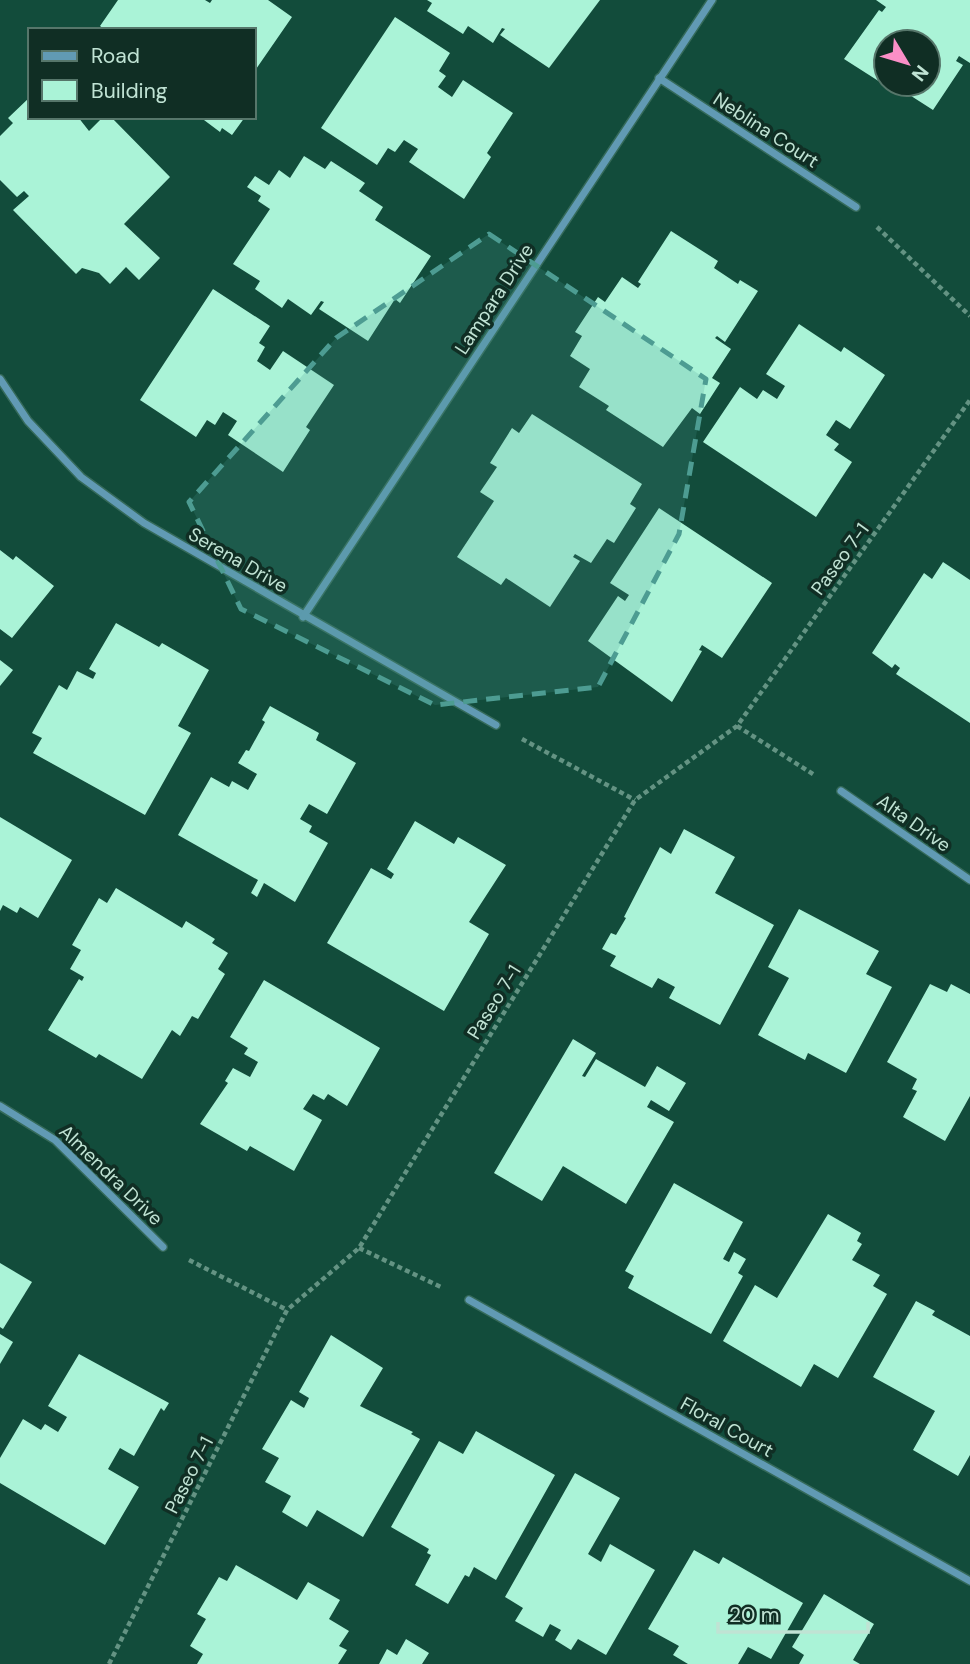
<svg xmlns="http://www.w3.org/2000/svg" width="970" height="1664" viewBox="0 0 970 1664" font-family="'DM Sans',sans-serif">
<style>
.building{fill:#aaf3d7;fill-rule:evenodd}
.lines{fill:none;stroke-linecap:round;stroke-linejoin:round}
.street-casing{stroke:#356a5a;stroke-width:10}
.path{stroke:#649383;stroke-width:4.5;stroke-dasharray:5 3.5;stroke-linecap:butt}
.street{stroke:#619ab4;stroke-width:7}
.marked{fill:#4d9c92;fill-opacity:0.2;stroke:#4d9c92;stroke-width:5;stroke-dasharray:14 9;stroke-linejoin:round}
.labels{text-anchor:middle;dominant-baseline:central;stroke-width:7;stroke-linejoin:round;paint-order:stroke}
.street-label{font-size:19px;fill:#c0e3d4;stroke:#102e24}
</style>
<rect width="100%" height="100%" fill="#124c3b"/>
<g class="building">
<polygon points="118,0 205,0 210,3 212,0 268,0 292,17 254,72 254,30 105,30 100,26"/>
<polygon points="427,0 600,0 549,68 500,35 505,29 502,28 493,43 468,26 463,34 427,11 432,3"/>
<path d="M876,0H970V63L959,56L956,61L963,65L933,110L894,85L891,89L844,59L879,10L882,12L886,7ZM886,42H928V84H886Z"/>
<polygon points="395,17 450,53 439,71 446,76 438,87 452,97 463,80 513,113 487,153 491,157 464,199 409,162 418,149 404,140 395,152 388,148 377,165 321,128"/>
<polygon points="30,97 30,117 78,117 89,131 103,117 111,117 170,177 124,224 160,258 139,280 126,267 110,284 99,273 82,268 76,274 13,210 29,196 24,191 17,197 0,180 0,136 13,123 8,118"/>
<polygon points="200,117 245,117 232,135 222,128 220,132"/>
<polygon points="304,156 325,169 331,161 365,183 359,191 383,207 375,220 431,256 400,303 395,299 368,341 319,309 324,302 321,301 311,315 288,299 282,308 255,289 260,281 233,264 270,209 258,201 261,196 247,187 255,176 269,185 279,170 290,178"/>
<polygon points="671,231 718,261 714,268 738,284 740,280 758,291 725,342 717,336 715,338 731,349 712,378 720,383 700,414 692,408 663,447 606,410 609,406 579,387 590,369 570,356 582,336 575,332 598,297 605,302 622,277 638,288 641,284 638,282"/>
<polygon points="213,289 270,326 259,343 265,347 257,361 270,370 283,351 334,385 306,427 310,430 283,472 228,435 237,421 223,412 215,425 207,420 196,437 140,400"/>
<polygon points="799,324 841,352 844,347 885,375 850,429 836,420 826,435 839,444 834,450 852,462 816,517 703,442 740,387 757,399 763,390 777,399 785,386 766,374"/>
<polygon points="532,414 642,484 630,504 636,508 614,543 607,539 591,563 575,554 573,557 580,561 550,607 506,578 501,585 457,557 494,501 480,492 497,467 490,463 512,428 519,433"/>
<polygon points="659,508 772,583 722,658 702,645 699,650 702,651 672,702 588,641 618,596 625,601 629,595 610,583"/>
<polygon points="0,550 13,560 16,556 54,586 12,638 0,629"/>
<polygon points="943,562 970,580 970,723 896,674 900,668 895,664 892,668 872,653 924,573 932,579"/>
<polygon points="116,623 159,647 162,643 209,670 178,726 191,733 145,815 33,753 42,738 32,733 59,685 67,690 77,671 93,679 96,673 89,669"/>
<polygon points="0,660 13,670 0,686"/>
<polygon points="270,706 319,733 316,740 356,763 327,814 309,804 300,819 312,826 309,832 328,843 295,902 264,883 257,897 251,893 258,880 178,835 211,777 229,787 232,781 248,790 257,774 238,763 246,750 249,751 265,722 262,720"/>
<polygon points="0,817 72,860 38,918 20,907 17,913 3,905 0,911"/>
<polygon points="415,821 454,844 458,837 506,865 469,922 489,934 444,1011 327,943 371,868 391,879 394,874 387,869"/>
<polygon points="684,829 735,857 715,893 774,925 720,1025 669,998 675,987 658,978 652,988 610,966 616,956 602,949 611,933 616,935 626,918 624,917 660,847 671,854"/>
<polygon points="116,888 182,928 186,921 215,939 212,943 228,953 218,969 225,974 198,1019 192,1016 180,1036 172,1030 142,1079 99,1054 96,1058 48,1030 79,979 82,981 84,977 70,969 81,950 72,945 99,898 107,903"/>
<polygon points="799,909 879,951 866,974 892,987 846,1073 808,1053 805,1060 758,1035 789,978 768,967"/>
<polygon points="264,980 380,1048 347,1106 328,1094 324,1100 313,1094 303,1109 322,1120 294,1171 250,1146 247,1151 200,1124 228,1083 225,1081 233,1068 250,1077 258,1062 244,1054 248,1048 230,1037"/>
<polygon points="930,984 947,992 951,984 970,994 970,1096 945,1141 903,1117 917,1091 912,1089 917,1079 887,1062"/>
<polygon points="573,1039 596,1053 582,1076 585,1077 596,1059 645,1087 657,1066 686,1083 669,1111 651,1100 647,1107 674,1122 626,1204 563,1166 542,1201 494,1173"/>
<polygon points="674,1183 743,1222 723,1259 729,1262 734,1252 746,1259 738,1273 743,1276 711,1334 628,1288 634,1276 625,1271"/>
<polygon points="828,1214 861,1233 857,1241 862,1244 852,1260 880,1275 873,1286 887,1294 838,1378 814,1364 801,1387 723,1341 755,1285 777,1298"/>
<polygon points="0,1263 32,1282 3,1329 0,1327"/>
<polygon points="916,1301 935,1311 932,1315 970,1336 970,1455 958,1476 913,1450 935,1411 873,1377"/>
<polygon points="0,1334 13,1342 0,1364"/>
<polygon points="331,1335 383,1368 360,1406 413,1432 411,1434 420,1439 363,1537 317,1510 307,1527 282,1512 291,1496 265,1482 279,1458 262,1449 291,1400 304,1408 309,1398 299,1392"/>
<polygon points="79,1354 169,1403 164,1411 161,1408 134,1456 120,1448 108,1469 139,1487 105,1545 0,1483 0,1458 23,1419 41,1430 45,1424 58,1432 67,1417 48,1406"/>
<polygon points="476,1431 555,1475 496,1580 474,1567 469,1577 465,1575 448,1604 415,1585 431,1555 427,1553 429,1549 391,1527 439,1441 463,1454"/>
<polygon points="575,1473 620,1498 588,1554 601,1562 610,1544 655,1570 606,1655 578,1639 571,1650 555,1640 561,1630 550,1624 543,1637 515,1621 523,1608 505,1597"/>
<polygon points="694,1550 719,1564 723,1557 803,1603 771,1659 748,1647 738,1664 688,1664 673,1655 679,1646 648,1629"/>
<polygon points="236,1565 297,1600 308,1582 340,1600 329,1619 349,1631 339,1646 347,1650 338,1664 197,1664 203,1654 190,1646 206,1619 197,1614 219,1577 227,1581"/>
<polygon points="824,1594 874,1624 853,1660 860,1664 799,1664 804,1655 792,1647"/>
<polygon points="406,1639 429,1653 422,1664 379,1664 387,1649 397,1655"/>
</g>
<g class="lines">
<defs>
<g id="street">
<polyline points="659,78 856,207"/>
<polyline points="0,379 28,421 81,477 144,523 496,725"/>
<polyline points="303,617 712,0"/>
<polyline points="841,791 970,880"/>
<polyline points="0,1106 55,1140 163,1247"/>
<polyline points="469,1300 970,1581"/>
</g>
</defs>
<use href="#street" class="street-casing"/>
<g class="path">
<polyline points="877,227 970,316"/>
<polyline points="737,726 816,776"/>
<polyline points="522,739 635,800"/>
<polyline points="359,1248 443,1288"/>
<polyline points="189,1260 287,1310"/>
<polyline points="109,1664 287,1310 359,1248 635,800 737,726 970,400"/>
</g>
<use href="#street" class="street"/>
</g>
<path class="marked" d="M489,234L706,379L679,534L598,687L435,705L241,609L189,502L336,338Z"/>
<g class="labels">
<g class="street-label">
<text transform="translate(766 130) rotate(33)">Neblina Court</text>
<text transform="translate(494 299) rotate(-57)">Lampara Drive</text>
<text transform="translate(840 559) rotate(-54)">Paseo 7-1</text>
<text transform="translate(238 560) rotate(30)">Serena Drive</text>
<text transform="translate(914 823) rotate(35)">Alta Drive</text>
<text transform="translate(494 1002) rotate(-58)">Paseo 7-1</text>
<text transform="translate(111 1175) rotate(44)">Almendra Drive</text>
<text transform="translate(727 1427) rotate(29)">Floral Court</text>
<text transform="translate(189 1475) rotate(-63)">Paseo 7-1</text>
</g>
</g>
<rect x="28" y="28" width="228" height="91" fill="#102e24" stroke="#56766a" stroke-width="2"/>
<rect x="42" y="51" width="35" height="10" fill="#619ab4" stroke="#56766a" stroke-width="2"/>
<text x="91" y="63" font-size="21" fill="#c0e3d4">Road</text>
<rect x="42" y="80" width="35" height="21" fill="#aaf3d7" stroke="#56766a" stroke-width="2"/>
<text x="91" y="98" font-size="21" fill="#c0e3d4">Building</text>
<g transform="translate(907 63) rotate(128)"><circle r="33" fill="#102e24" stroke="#56766a" stroke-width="2"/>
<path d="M0-5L12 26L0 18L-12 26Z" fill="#fa8fc7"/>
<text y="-10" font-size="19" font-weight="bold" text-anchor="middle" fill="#c0e3d4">N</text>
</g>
<path d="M718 1622v10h150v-10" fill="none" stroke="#c0e3d4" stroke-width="3.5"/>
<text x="729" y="1622" font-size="21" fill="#c0e3d4" stroke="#102e24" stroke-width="5" paint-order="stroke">20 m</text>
</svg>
